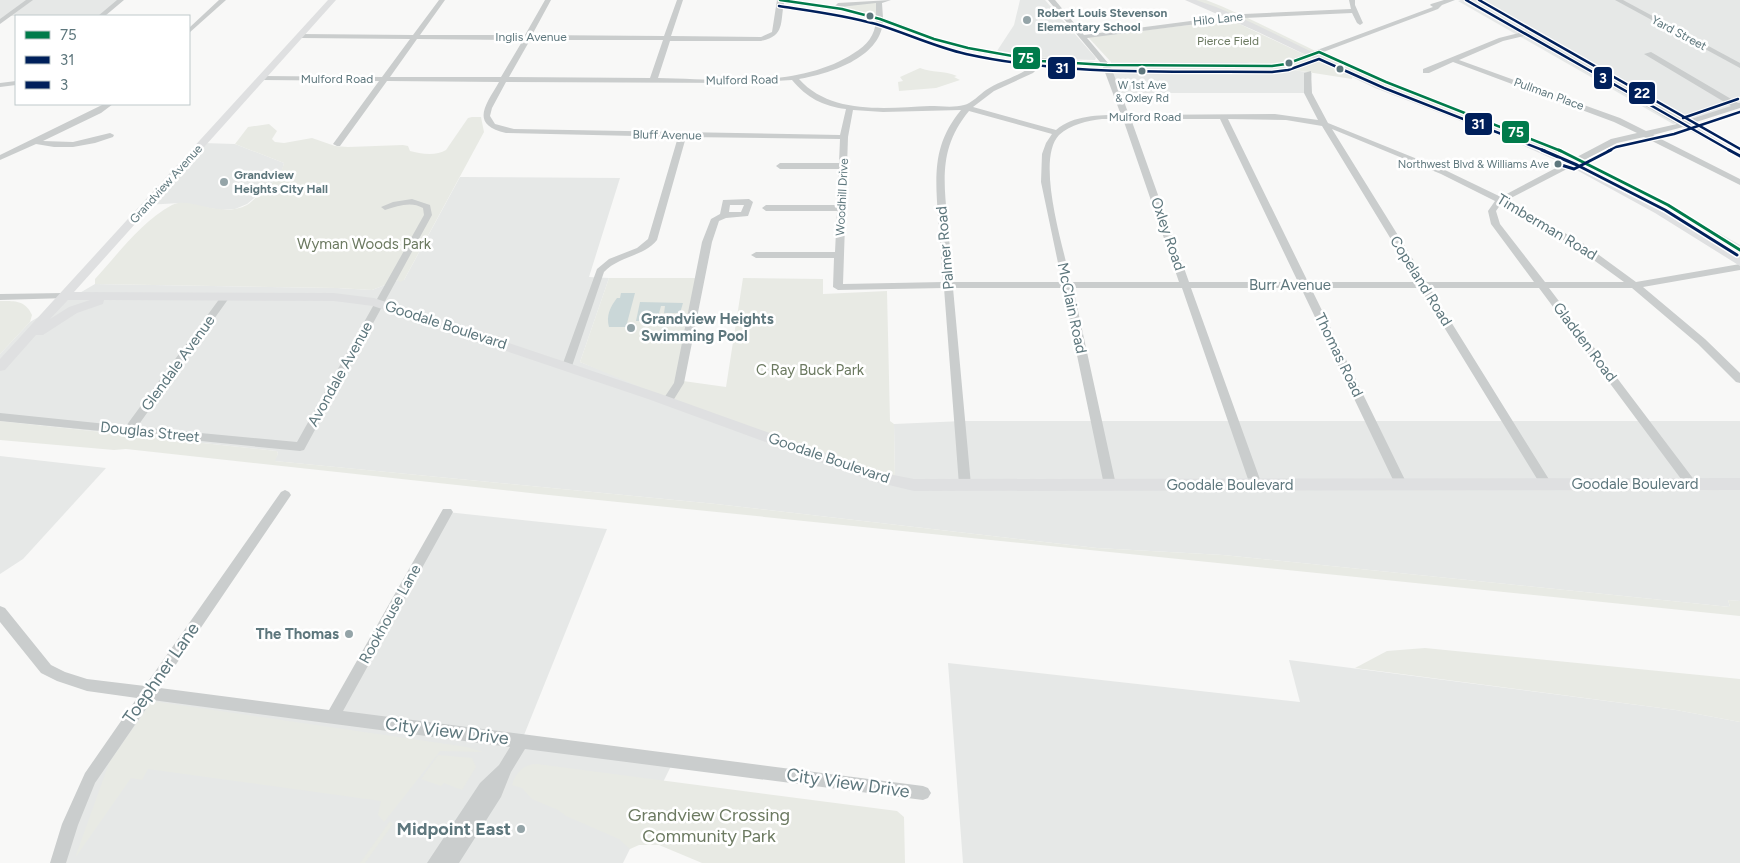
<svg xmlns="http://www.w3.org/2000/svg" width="1740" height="863" viewBox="0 0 1740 863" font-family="Figtree,sans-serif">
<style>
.built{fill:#e6e8e7}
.green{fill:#e8eae4}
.water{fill:#cad7d8}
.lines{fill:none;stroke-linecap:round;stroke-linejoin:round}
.minor{fill:#cacdcd;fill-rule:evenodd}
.major{fill:#dfe0e1;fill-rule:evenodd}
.bus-1-far1-casing{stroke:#fff;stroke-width:5}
.bus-1-casing{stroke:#fff;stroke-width:6}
.bus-2-far1-casing{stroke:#fff;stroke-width:5}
.bus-2-casing{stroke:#fff;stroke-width:6}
.bus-3-far1-casing{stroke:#fff;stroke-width:5}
.bus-3-casing{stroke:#fff;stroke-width:6}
.bus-4-casing{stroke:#fff;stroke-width:5}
.bus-1-far1{stroke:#007b4b;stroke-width:2.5}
.bus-1{stroke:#007b4b;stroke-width:3}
.bus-2-far1{stroke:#00205b;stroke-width:2.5}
.bus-2{stroke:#00205b;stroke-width:3}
.bus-3-far1{stroke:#00205b;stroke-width:2.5}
.bus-3{stroke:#00205b;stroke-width:3}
.bus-4{stroke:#00205b;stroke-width:2.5}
.bus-dot{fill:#5e777d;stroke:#fff;stroke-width:2}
.poi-dot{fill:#94a4a8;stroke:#fff;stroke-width:2}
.labels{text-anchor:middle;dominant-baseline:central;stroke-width:5;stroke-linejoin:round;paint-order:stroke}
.far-bus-label{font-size:11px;fill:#5e777d;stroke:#fff}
.far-poi-label{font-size:12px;font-weight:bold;fill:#5e777d;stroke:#fff;text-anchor:start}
.far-street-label{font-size:12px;fill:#5e777d;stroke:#fff}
.far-park-label{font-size:12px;fill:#6c7a61;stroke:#fff}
.street-label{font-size:15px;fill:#5e777d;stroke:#fff}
.park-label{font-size:15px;fill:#6c7a61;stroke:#fff}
.poi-label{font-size:15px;font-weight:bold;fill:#5e777d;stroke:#fff;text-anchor:start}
.near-street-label{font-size:18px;fill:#5e777d;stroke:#fff}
.near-park-label{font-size:18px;fill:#6c7a61;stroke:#fff}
.near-poi-label{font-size:18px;font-weight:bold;fill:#5e777d;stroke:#fff;text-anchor:end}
.line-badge{stroke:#fff;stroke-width:2}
.badge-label{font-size:14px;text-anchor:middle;font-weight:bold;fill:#fff}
</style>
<rect width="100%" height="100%" fill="#f8f8f7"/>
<g class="built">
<polygon points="0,0 122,0 101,16 7,16 0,21"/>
<polygon points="1020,0 1045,0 1096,58 1095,60 1055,59 997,51 1014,25"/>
<polygon points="1461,0 1740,0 1740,105 1673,124 1458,1"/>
<polygon points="1111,62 1247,62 1286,66 1288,69 1312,73 1309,93 1118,93 1110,70"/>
<polygon points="203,143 235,144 284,163 282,171 278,178 247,204 235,209 221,210 180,203 146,205"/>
<polygon points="460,177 620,178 589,277 609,278 580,362 895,481 894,424 963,421 1740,421 1740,601 1728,600 1730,607 1223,555 1097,548 716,504 274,461 278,454 277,451 0,421 0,354 30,322 95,284 337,288 372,290 398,280 404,280"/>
<polygon points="0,456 106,468 23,559 0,574"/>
<polygon points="447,512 607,529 522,740 674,760 623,863 58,863 70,824 147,693 333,716"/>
<polygon points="1289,660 1676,710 1740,722 1740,863 963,863 948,663 1300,702"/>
</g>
<g class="green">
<path d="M1189,0H1206L1221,6C1276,30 1329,60 1386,82C1450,108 1516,130 1579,159C1635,185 1688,217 1740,250V262L1572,163L1380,87Z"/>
<polygon points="878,2 879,17 835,6"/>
<polygon points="1231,20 1352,77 1352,79 1288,69 1286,66 1247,62 1111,62 1088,37"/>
<path d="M920,68C932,73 944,70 957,76L954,77L960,80L936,88L899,91L898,82L903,81L900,77Z"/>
<path d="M472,117H481L484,132L404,280L400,282L398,280L372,290L337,288L95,284V279C118,254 141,222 172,205C190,196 220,219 247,205C253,201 259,194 264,190C274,182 281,176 284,163L235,144L248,127L269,124L277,131L272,139L275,142L284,143L312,138L335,146L348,147L403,145L408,146L410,151C420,154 437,156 446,150L468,118Z"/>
<polygon points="609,278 698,278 676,380 726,387 743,278 823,279 823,294 887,291 890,421 894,424 895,481 729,424 580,362"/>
<path d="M0,301C15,301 25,300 32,315L30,322L0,354Z"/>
<polygon points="0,421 277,451 278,454 275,461 716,504 1097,548 1223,555 1730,607 1728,600 1740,601 1740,616 539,494 126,449 114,450 0,440"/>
<polygon points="1425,648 1740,679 1740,722 1676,710 1355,668 1387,651"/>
<polygon points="152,701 467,747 483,752 440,751 384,822 378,815 381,801 148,769 142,780 131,778 75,858 109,763"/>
<polygon points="438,755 472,758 476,767 462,790 444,783 441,786 421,779"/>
<path d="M537,764L897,811L904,817L905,863H702L659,845H639L630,849L619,839L566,816L558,810L532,799L522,788L512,785C516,772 524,764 537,764Z"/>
<polygon points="390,821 393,824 365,863 360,863"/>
</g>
<g class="water">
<path d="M621,293H635L626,327H609C606,316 610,307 617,298H620Z"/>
<polygon points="640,302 683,303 680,313 664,313 665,306 661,306 657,321 636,321"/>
</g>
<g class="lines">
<g class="minor">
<polygon points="26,0 33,0 0,24 0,19"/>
<polygon points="117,0 124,0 105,16 98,16"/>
<polygon points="219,0 226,0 189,33 189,28"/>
<path d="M439,0H445L420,35H525L545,0H551L532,35L664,36L677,0H683L671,36L761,37L772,32L777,0H794L835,6L838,3L891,0L882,3L883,18C901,24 919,32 937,38C990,54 1045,59 1100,62L1048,0H1055L1084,35L1244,14L1351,9L1349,0H1355V5L1363,23L1360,25L1357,23L1352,13L1244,18L1087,38L1108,63L1272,64L1285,62L1433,7L1430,5L1431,4L1444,0H1455L1442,5L1438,9L1286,66L1272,68L1111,67L1129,115L1275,114L1318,120L1304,93V73L1311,71L1312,93L1328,123L1447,171L1501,197L1611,139L1637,133L1614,122L1453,62L1429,73H1423V69L1499,38L1519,33L1463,0H1471L1685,121L1731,106L1644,54L1651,52L1738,103H1740V108L1690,124L1740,153V158L1683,127L1653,135L1740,179V185L1644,137L1617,143L1507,200L1584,244L1636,282L1740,264V270L1643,287L1705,339L1740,373V383L1736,382L1698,344L1632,288H1549L1695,481L1697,484L1695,487H1687L1539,288H1430L1550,481L1552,484L1550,487H1542L1420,288H1311L1407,484L1405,487H1397L1395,484L1301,288H1191L1262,485L1260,488H1252L1250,485L1182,288H1073L1116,485L1114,488H1106L1104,485L1063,288H953L971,485L969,488H961L959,485L944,288L838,290L833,287L834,258H756L751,255L756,252H835L837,211H766L762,208L766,205H837L839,169H780L776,166L780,163H839L840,139L686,137L657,240C643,257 619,256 604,272L572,366L567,370L562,366L597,269L609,259L637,248L648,239L678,137L506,133C469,124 486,105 499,82L387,81L340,146H337L333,144L379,81L262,80L258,78L262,76L382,77L410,39L300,38L297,36L300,34L413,35ZM784,3L842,11L876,20C875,36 867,45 854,53C799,89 720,79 658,78L670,41H761C785,36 780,23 784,3ZM876,3V16L840,7ZM883,22L932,40L965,50L1036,62C1023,76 1002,79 986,90C980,94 971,104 964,105C954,108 940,106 930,106C886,108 831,115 799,79C829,74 880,58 883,22ZM1524,36L1677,124L1646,131L1620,118L1459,60L1503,41ZM417,39L523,40L501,77H390ZM530,40H663L650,78L509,77ZM1043,63L1103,67L1121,115C1098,115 1074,115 1056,130L973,107L994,91L1033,73ZM792,80C807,98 823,106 846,109L840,135L514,129L495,124L490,116L492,108L506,82L742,83ZM853,110L883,112L961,110C933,144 935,174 938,216C940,238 941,260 943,282L843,284L848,137ZM969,111L1052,134L1046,143L1042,154L1041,182L1062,282H953C951,260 949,238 947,216C943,175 941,145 969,111ZM1102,119H1123L1179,282H1071C1064,250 1035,160 1059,135C1071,124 1087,121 1102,119ZM1131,119H1220L1298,282H1189ZM1228,119L1286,120L1322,126L1417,282H1308ZM1332,129L1441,174L1495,201L1488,211L1491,224L1534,282H1427ZM1501,204L1577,248L1624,282H1545L1500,224L1496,211Z"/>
<polygon points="1615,0 1623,0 1740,63 1740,68"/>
<polygon points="16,81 16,85 0,87 0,83"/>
<polygon points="104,104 113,104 101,113 43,141 73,142 110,133 114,135 113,137 95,143 73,147 54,147 36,144 0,160 0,155"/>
<path d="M412,199L430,205L432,215L304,450L300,451L0,421V413L126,426L223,294H229L231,296L229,298L137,427L297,442L424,215L423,208C411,201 398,206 385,210L381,207L393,202Z"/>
<path d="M749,199L753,202L748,216L726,218L719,221L712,242L684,383L671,404H663L662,401L674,383L702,242L711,219L720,214L723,200ZM730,205H744L741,212H729Z"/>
<polygon points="64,293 69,296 67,298 0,300 0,294"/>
<polygon points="285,490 289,492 291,495 289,498 160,688 329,710 443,509 451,509 453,512 343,711 923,786 928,788 931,793 928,798 923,800 525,749 511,772 501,797 459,863 427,863 480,783 499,765 510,747 152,700 95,783 78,825 66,863 50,863 62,824 85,773 137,698 87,691 57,681 41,673 0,622 0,606 5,608 51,665 65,672 87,679 145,686 281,492"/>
</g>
<g class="major">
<path d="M328,0H336L74,292L334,293L374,298L658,393L878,472L914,479L1740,478V490L914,491L872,481L648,399L373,306L334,301L104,300L103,304L77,313L43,335H36L5,370L0,371V359ZM68,300H90L69,307L50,319Z"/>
<path d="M1185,0H1196L1216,7C1278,33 1336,66 1398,91C1448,112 1500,128 1549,150C1616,179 1679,217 1740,257V266L1655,213L1571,167L1513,141L1375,88L1258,32Z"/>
<polygon points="1708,227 1740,245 1740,253 1704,232 1702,230 1704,228"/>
</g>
<defs>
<polyline id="bus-1-far1" points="780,0 842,9 880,19 934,39 968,48 1041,61 1107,65 1272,66 1286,64 1319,52 1386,82 1561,151"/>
<polyline id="bus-1" points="1559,150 1668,205 1740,250"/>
<g id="bus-2-far1">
<path d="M779,6C812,11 844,15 876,24C906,33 935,47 966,54C1066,76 1170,71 1272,72L1288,70L1319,59L1384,88L1545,151"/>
<polyline points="1608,151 1616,147 1674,134 1740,112"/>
</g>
<g id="bus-2">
<polyline points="1542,150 1577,165 1665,210 1737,255"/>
<polyline points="1558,164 1574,169 1611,150"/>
</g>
<polyline id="bus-3-far1" points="1466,0 1731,151"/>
<polyline id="bus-3" points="1729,150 1740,156"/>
<g id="bus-4">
<polyline points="1479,0 1740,149"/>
<polyline points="1683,118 1738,99"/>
</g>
</defs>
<use href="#bus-1-far1" class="bus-1-far1-casing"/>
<use href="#bus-1" class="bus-1-casing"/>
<use href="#bus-2-far1" class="bus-2-far1-casing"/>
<use href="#bus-2" class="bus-2-casing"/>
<use href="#bus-3-far1" class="bus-3-far1-casing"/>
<use href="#bus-3" class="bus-3-casing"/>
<use href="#bus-4" class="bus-4-casing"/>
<use href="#bus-1-far1" class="bus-1-far1"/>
<use href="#bus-1" class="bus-1"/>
<use href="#bus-2-far1" class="bus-2-far1"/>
<use href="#bus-2" class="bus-2"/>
<use href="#bus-3-far1" class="bus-3-far1"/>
<use href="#bus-3" class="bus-3"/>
<use href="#bus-4" class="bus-4"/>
</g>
<g class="bus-dot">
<circle cx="870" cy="16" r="4.5"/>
<circle cx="1289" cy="63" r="4.5"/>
<circle cx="1340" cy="69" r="4.5"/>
<circle cx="1142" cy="71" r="4.5"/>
<circle cx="1558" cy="164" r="4.5"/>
</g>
<g class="poi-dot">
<circle cx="1027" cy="20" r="5"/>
<circle cx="224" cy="182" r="5"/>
<circle cx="631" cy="328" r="5"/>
<circle cx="349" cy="634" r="5"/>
<circle cx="521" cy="829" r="5"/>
</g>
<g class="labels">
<g class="far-bus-label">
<text x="1142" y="85">W 1st Ave<tspan x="1142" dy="13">&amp; Oxley Rd</tspan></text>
<text x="1549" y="164" text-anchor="end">Northwest Blvd &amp; Williams Ave</text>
</g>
<g class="far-poi-label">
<text x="1037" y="13">Robert Louis Stevenson<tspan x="1037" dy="14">Elementary School</tspan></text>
<text x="234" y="175">Grandview<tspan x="234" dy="14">Heights City Hall</tspan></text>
</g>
<g class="far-street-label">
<text transform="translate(1218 19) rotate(-6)">Hilo Lane</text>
<text transform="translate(1679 33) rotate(28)">Yard Street</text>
<text x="531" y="37">Inglis Avenue</text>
<text x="337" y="79">Mulford Road</text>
<text transform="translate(742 80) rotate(-1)">Mulford Road</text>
<text transform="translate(1549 94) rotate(20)">Pullman Place</text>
<text x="1145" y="117">Mulford Road</text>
<text transform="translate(667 135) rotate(1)">Bluff Avenue</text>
<text transform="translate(166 184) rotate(-48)">Grandview Avenue</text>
<text transform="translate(842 197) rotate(-87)">Woodhill Drive</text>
</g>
<g class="far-park-label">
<text x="1228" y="41">Pierce Field</text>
</g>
<g class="street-label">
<text transform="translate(1547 227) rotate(31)">Timberman Road</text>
<text transform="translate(1168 234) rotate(71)">Oxley Road</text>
<text transform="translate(945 248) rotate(-95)">Palmer Road</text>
<text transform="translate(1421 281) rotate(58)">Copeland Road</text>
<text x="1290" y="285">Burr Avenue</text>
<text transform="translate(1072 308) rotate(78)">McClain Road</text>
<text transform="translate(446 325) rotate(18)">Goodale Boulevard</text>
<text transform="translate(1585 342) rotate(53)">Gladden Road</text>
<text transform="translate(1339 355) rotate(64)">Thomas Road</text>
<text transform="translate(178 363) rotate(-54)">Glendale Avenue</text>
<text transform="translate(340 374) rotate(-61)">Avondale Avenue</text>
<text transform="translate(150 432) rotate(6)">Douglas Street</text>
<text transform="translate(829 458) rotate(19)">Goodale Boulevard</text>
<text x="1635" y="484">Goodale Boulevard</text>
<text x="1230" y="485">Goodale Boulevard</text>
<text transform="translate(390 614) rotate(-61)">Rookhouse Lane</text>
</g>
<g class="park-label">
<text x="364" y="244">Wyman Woods Park</text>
<text x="810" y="370">C Ray Buck Park</text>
</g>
<g class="poi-label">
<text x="641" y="319">Grandview Heights<tspan x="641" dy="17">Swimming Pool</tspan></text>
<text x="339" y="634" text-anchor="end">The Thomas</text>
</g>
<g class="near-street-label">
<text transform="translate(161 673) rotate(-55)">Toephner Lane</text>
<text transform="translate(447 731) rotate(7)">City View Drive</text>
<text transform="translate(848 783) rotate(8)">City View Drive</text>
</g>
<g class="near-park-label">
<text x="709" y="815">Grandview Crossing<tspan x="709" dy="21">Community Park</tspan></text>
</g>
<g class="near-poi-label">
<text x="511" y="829">Midpoint East</text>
</g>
</g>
<g class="line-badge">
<rect x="1012" y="46" width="29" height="24" rx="5" fill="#007b4b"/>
<rect x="1047" y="56" width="29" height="24" rx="5" fill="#00205b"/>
<rect x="1593" y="66" width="20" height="24" rx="5" fill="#00205b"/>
<rect x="1628" y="81" width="28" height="24" rx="5" fill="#00205b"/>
<rect x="1464" y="112" width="29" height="24" rx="5" fill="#00205b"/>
<rect x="1501" y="120" width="29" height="24" rx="5" fill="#007b4b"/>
</g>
<g class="badge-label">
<text x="1026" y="63">75</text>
<text x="1062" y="73">31</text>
<text x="1603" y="83">3</text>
<text x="1642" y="98">22</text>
<text x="1478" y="129">31</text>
<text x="1516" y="137">75</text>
</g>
<rect x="15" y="15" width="175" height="90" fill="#ffffff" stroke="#bfc9cb"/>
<rect x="25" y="31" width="25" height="8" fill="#007b4b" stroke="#bfc9cb"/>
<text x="60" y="40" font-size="15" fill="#5e777d">75</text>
<rect x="25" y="56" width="25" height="8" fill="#00205b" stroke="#bfc9cb"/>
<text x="60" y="65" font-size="15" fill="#5e777d">31</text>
<rect x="25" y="81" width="25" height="8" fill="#00205b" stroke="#bfc9cb"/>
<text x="60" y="90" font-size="15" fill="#5e777d">3</text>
</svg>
